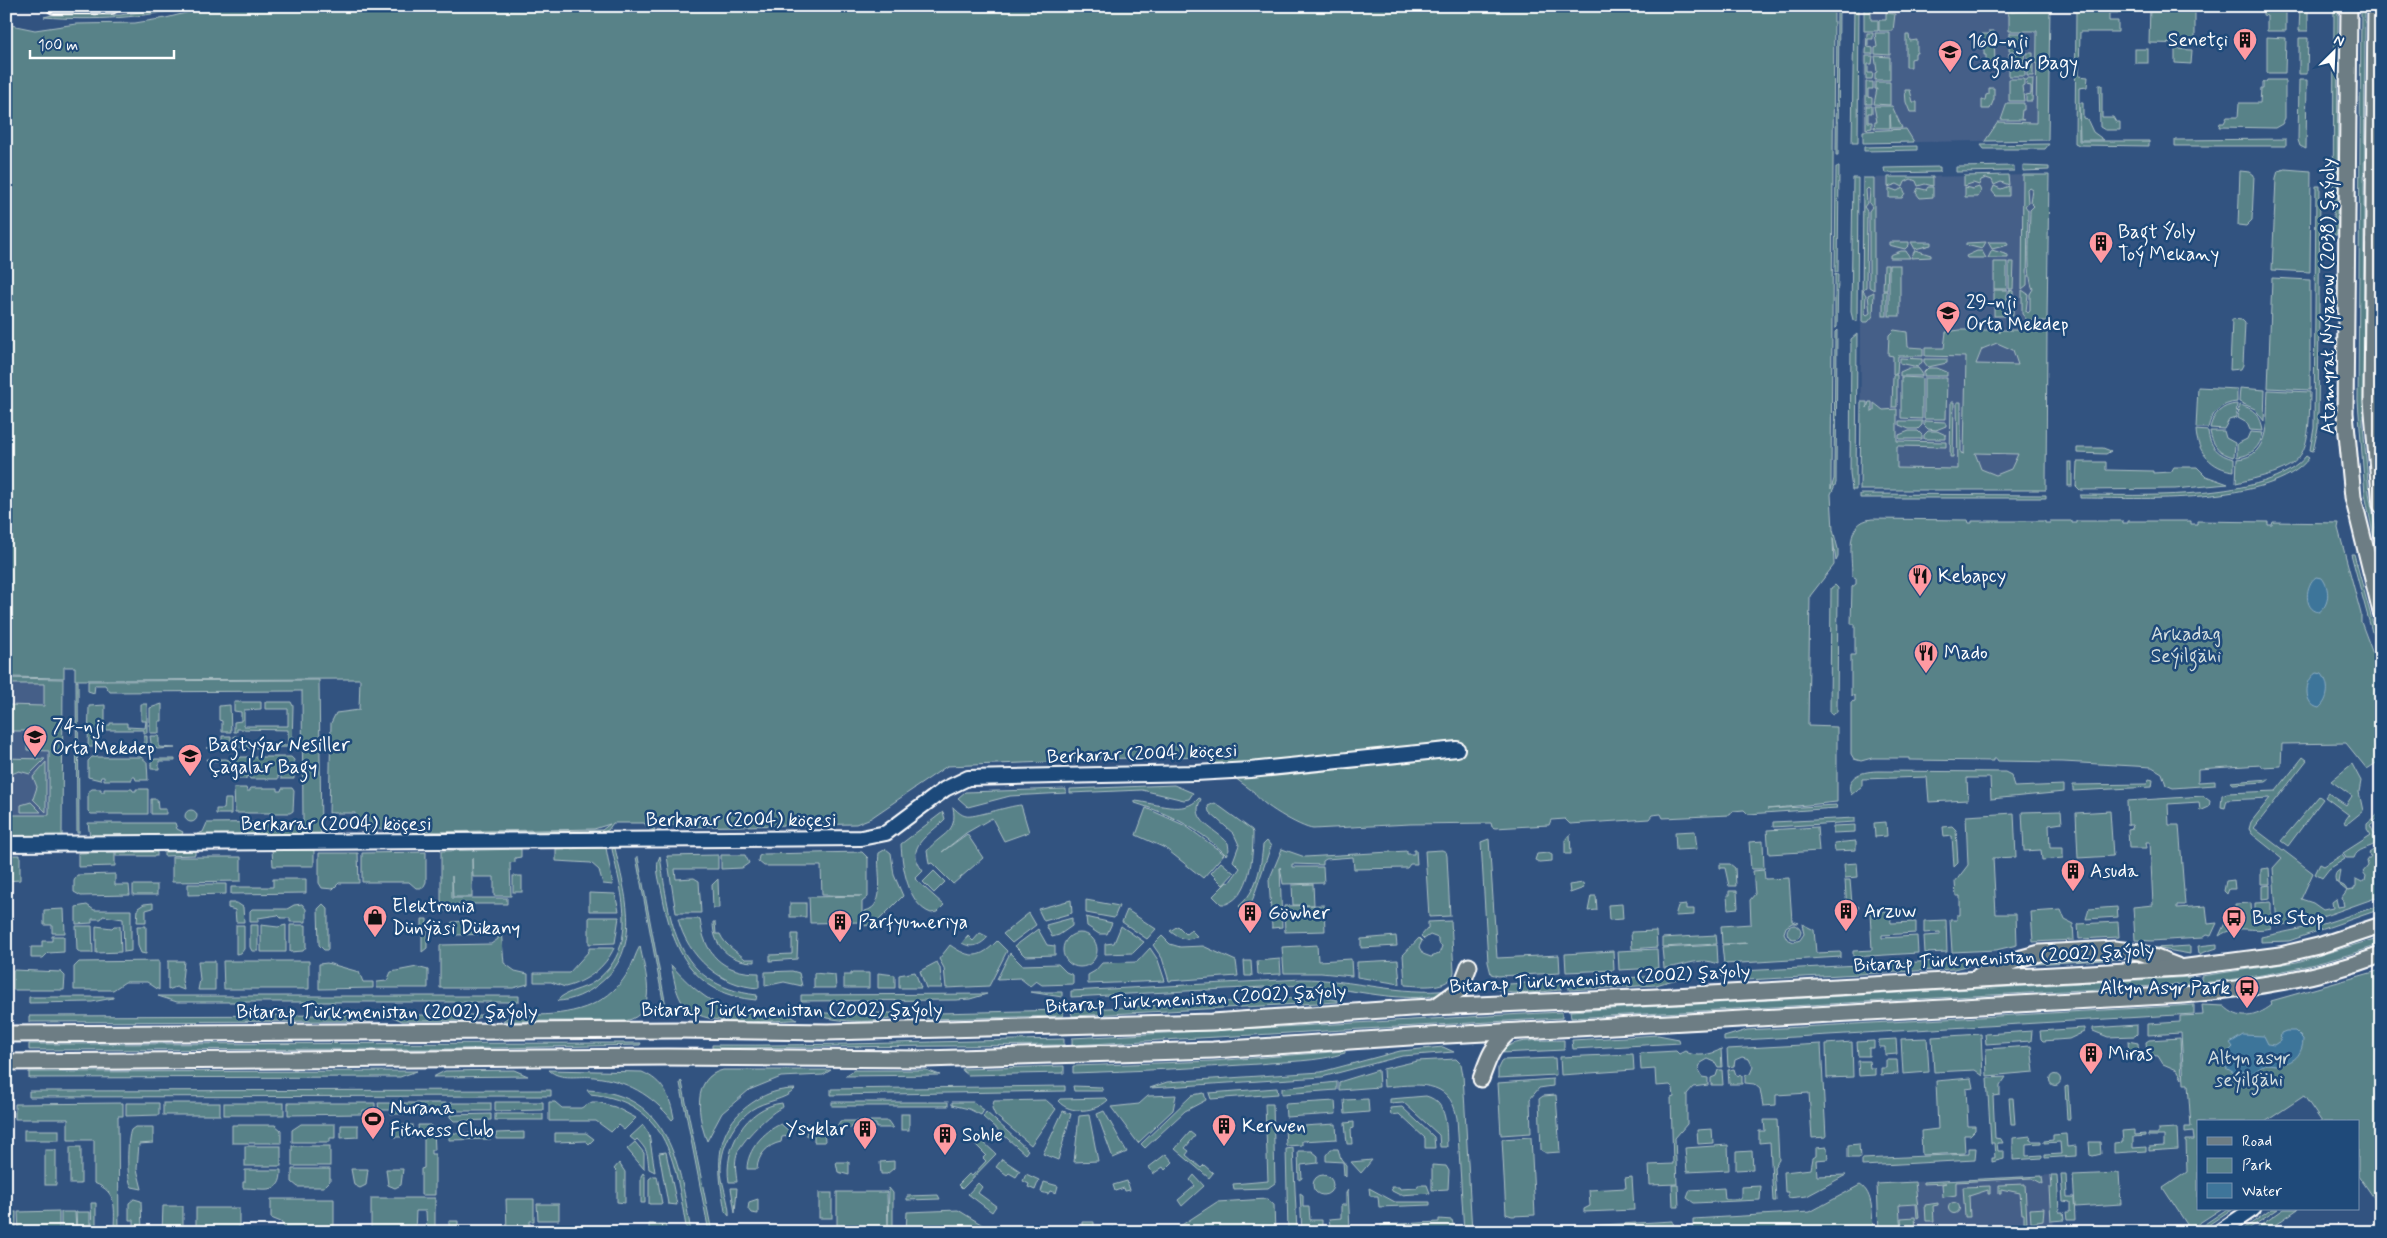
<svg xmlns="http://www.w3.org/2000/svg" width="2387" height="1238" viewBox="0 0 2387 1238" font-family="Mynerve,sans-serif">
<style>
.built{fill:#455e88}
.green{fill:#598288;stroke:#acc0c4;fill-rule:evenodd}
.water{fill:#3e759a;stroke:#8bacc2}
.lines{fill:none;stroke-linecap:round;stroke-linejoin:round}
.secondary-casing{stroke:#fff;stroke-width:18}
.primary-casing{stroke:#fff;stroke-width:19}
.secondary{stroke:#1f4a7a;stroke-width:14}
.primary{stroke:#6d7d84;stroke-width:15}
.labels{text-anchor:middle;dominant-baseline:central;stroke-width:5;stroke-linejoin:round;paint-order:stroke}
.poi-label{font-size:19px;fill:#fff;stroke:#1f4a7a;text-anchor:start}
.street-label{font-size:19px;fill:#fff;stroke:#1f4a7a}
.park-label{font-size:19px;fill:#d6e0e1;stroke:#1f4a7a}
</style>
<rect width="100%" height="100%" fill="#325380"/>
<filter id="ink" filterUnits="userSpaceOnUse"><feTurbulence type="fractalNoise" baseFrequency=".02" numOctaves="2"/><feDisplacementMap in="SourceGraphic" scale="10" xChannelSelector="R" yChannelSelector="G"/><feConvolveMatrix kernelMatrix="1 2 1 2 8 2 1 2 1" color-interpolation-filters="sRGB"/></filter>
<g filter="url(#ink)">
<g class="built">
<polygon points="1864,6 2037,6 2035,140 1863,143"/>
<polygon points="2035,175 2033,490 1860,490 1862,178"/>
<polygon points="6,678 63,679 62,837 6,836"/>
<polygon points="2051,1175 2054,1232 1879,1232 1876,1184"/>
</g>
<g class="green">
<path d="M181,6H193C144,18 94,21 44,17L52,15H120Z"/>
<path d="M213,6H1834L1831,481V489L1834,479L1835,332L1837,330L1836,483L1831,494L1833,530L1838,549V557L1836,561L1833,538L1834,565L1810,596L1808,726L1837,727V802L1767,809L1836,805L1837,808L1748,814L1744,810L1733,811L1730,815L1663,818L1661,814L1652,815L1649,819L1570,824L1565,819L1551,820L1549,825L1495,828L1492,827L1491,823L1410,824L1313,829C1301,828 1258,803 1254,792L1205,756L1097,759L1094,755H1079L1072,761L947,766L871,818L856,824L684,827L652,823L655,831L649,829L644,823H613L608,830L603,832L437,836L412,832L602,830L610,824L594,829L437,832L411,828L377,829V834H371V823H355V813H329L331,723L336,713L359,710L360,679L75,680V667H64V678L6,677V24L35,30L76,24L135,23L166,18Z"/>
<polygon points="1837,6 1839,6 1838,155 1836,155"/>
<polygon points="1854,6 1859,6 1858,143 1852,143"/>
<polygon points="1864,6 1871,6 1871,20 1878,20 1878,31 1864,31"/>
<polygon points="2005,6 2011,6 2011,12 2028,11 2028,6 2050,6 2048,140 1985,141 1998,122 2036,123 2037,31 2009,31 2009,16"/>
<polygon points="2076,6 2118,6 2118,13 2109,13 2109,21 2118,21 2118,32 2080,32 2079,76 2088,77 2087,87 2079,88 2079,103 2083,103 2083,118 2087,119 2093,132 2104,140 2080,140 2079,104 2079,141 2149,141 2149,146 2079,145 2075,143"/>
<polygon points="2150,6 2195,6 2195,44 2149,43"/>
<polygon points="2263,6 2286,6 2286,31 2267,31 2267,16 2263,15"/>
<polygon points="2300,6 2308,6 2308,31 2299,31"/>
<polygon points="2334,6 2338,6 2337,235 2333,235"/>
<polygon points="2361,6 2365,6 2363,425 2369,493 2381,556 2381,573 2365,494 2358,401"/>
<polygon points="1886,13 1895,14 1893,31 1879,31 1879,20 1886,20"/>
<polygon points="1989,31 1994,31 1995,64 1986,64 1986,55 1984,55 1984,49 1982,49 1982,34 1989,34"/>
<polygon points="1867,33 1873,33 1873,39 1868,39 1868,47 1873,48 1873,54 1866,54"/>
<polygon points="1875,33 1890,33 1890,55 1875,54 1875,48 1877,47"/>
<polygon points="2010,33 2025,33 2025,35 2023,36 2023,44 2025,45 2025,51 2009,51"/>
<polygon points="1906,35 1909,35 1910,41 1917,40 1917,53 1915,53 1915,58 1911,59 1911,67 1906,67"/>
<polygon points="2267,37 2286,38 2285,73 2267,73"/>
<polygon points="2299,38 2308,38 2307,74 2299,74"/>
<rect x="2135" y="49" width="13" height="14"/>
<polygon points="2175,49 2192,50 2191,64 2175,63"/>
<polygon points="2009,53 2025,53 2022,69 2025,70 2025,76 2009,76"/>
<polygon points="2027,53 2033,53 2033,76 2027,76 2027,70 2031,69 2031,61 2027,60"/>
<polygon points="1866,56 1873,56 1872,64 1868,64 1868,73 1873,73 1872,79 1866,79"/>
<polygon points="1875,56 1890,57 1890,80 1875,80 1875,73 1877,72"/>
<polygon points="2009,79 2024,79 2024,85 2022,86 2024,101 2009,101"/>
<polygon points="2027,79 2033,79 2032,101 2026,101 2026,95 2031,94 2031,86 2026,85"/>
<polygon points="2267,80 2285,80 2285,118 2282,124 2275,128 2219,127 2220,123 2224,123 2227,117 2238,117 2239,103 2260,103 2261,88 2263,88 2263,82 2266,82"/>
<polygon points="2299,80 2307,80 2306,149 2300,146 2298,140"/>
<polygon points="1866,82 1873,82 1873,89 1868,89 1868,97 1872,98 1872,104 1866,104"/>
<polygon points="1875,82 1890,82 1890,105 1874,104 1877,89 1875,89"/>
<polygon points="2099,85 2102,85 2102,117 2113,117 2116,122 2120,122 2120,130 2105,130 2100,127"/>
<polygon points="1989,88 1994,88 1994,99 1990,109 1982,109 1982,100 1985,100 1986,95 1989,94"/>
<polygon points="1905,90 1910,90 1913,102 1917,102 1917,112 1910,112 1906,102"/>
<polygon points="2007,103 2024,103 2024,110 2022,110 2021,119 2024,120 2001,120"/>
<polygon points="1866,106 1872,106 1872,113 1868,113 1868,122 1872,122 1872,128 1866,129"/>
<polygon points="1892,106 1902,128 1891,128 1890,114 1890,128 1874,128 1875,122 1877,122 1874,106"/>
<polygon points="1906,129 1914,142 1863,143 1863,131"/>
<polygon points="2286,139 2286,146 2175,146 2175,140"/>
<polygon points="2049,144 2045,149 1984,149 1981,145"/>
<polygon points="1917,146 1917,150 1864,151 1864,147"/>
<polygon points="2014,166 2014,171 1956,172 1956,167"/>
<polygon points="2023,166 2049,167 2049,170 2023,171"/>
<polygon points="1836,167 1839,167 1838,272 1835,272"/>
<polygon points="1940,167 1940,172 1885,173 1884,168"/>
<polygon points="2285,169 2311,171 2310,272 2272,270 2276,178 2278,171"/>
<polygon points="2240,171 2250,172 2254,175 2252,220 2246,226 2238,225"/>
<polygon points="2008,175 2009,185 2001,182 1994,185 1992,180 1986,178 1981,180 1979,185 1973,183 1964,186 1964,176"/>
<path d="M2023,175H2049L2047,321H2028L2022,314V290L2028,294L2026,311L2028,313L2030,311V294L2033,289C2026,276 2030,228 2030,210L2034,206L2030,202L2032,189L2029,187L2027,189L2028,202L2025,206L2028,210L2027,285L2022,289Z"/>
<polygon points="1888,177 1933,177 1933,186 1925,184 1918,186 1916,181 1911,179 1905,182 1903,187 1897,184 1888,187"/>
<polygon points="1853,178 1858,178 1857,322 1853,320 1851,312"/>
<polygon points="1863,178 1874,178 1874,290 1869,287 1869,211 1872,207 1869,203 1870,190 1868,188 1866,190 1867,203 1864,207 1867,211 1866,287 1863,291 1866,295 1865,313 1867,315 1870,313 1868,295 1874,292 1873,316 1868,322 1862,322"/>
<polygon points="1994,186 2001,189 2009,186 2009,196 1996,196 1992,191"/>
<polygon points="2316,186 2320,186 2318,428 2313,451 2310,450 2314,428"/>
<polygon points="1928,187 1933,187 1933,197 1920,198 1916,193 1918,188 1926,190"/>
<polygon points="1965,187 1973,189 1979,187 1981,191 1978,197 1965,197"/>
<polygon points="1889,188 1897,191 1903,188 1905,193 1902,198 1889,198"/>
<polygon points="1889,242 1909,242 1909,245 1905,249 1889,245"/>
<polygon points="1911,242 1931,242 1931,245 1915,249"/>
<polygon points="1986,242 1982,249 1966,245 1966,243"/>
<polygon points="1988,242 2007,242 2008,245 1992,249"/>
<polygon points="1915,250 1931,255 1931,257 1911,258"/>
<polygon points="1992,250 2008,255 2008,258 1988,258"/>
<polygon points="1901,251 1906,251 1910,258 1890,258 1890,255"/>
<polygon points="1977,251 1982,251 1986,258 1967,258 1966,256"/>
<rect x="1994" y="262" width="13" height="27"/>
<polygon points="2009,262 2014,262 2013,289 2009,289"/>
<polygon points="1884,265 1888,265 1887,290 1883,290"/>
<rect x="1889" y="265" width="11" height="51"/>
<polygon points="1835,274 1838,275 1837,327 1835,329"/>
<polygon points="2272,278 2310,280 2310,390 2268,388"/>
<rect x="1994" y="290" width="13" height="26"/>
<polygon points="2009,290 2013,291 2013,316 2009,316"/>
<rect x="1883" y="291" width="4" height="25"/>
<polygon points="2232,319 2242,320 2245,323 2243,365 2241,369 2230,370"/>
<polygon points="1894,330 1907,332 1908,347 1923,348 1923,356 1898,356 1897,374 1893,374 1893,356 1888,355 1889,335"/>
<path d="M1960,330H1998L2000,333V330H2047L2046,490H1860L1861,402H1867V408L1869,402H1872V412L1874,411V403L1883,410L1897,409V441L1946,442V447L1897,446V468L1958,469L1957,402H1961V453L1964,454L1966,357L1925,356V348H1944L1946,332ZM1997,343L2013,350L2018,365L1976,364L1982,349ZM1975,453L2017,454H2018L2011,469L1996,475L1981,469Z"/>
<polygon points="1857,334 1856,490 1852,490 1850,473 1851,339"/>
<polygon points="1900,358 1922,359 1922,362 1918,367 1900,363"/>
<polygon points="1924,359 1947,359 1947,363 1928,367 1924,362"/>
<polygon points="1909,368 1918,368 1922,373 1922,376 1900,376 1900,372"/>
<polygon points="1928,368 1937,368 1947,372 1947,376 1924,376 1924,372"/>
<polygon points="1893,375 1897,375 1897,407 1892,407"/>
<polygon points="1901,377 1922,378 1922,419 1901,418"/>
<polygon points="1924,378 1947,378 1946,419 1924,419"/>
<path d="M2198,387L2237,389V402C2221,403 2211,413 2208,428H2196Z"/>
<polygon points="2240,388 2265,390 2264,421 2255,409 2239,402"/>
<path d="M2268,390L2310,392C2309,462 2305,467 2236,483L2237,459C2272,457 2266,415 2268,390Z"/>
<polygon points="1951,402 1954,402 1953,457 1950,457"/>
<path d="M2237,404L2236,418L2229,420L2224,429L2210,428C2213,414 2222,405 2237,404Z"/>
<path d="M2239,405C2253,407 2262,417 2263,431L2250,430L2247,423L2238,418Z"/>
<polygon points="1899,421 1922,421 1922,425 1918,429 1909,429 1899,425"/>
<polygon points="1924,421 1946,422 1946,426 1936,430 1928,429 1924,425"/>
<path d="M2196,430L2208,431C2209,446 2219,456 2234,459V471C2212,469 2197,452 2196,430Z"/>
<polygon points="1909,431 1918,431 1922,435 1922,439 1899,439 1899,435"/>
<polygon points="1928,431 1937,431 1946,435 1946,439 1924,439 1924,435"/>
<path d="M2210,431H2224L2226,438L2235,443L2234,457C2220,454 2212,445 2210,431Z"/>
<path d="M2250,432L2263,433C2260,447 2251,456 2237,457V444L2247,439Z"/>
<polygon points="2077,448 2103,448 2111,451 2106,454 2077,453"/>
<path d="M2306,456L2309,458C2273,506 2136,498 2080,498V495C2134,495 2271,502 2306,456Z"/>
<rect x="2068" y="462" width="4" height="24"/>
<polygon points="2077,462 2106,462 2106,470 2153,471 2153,473 2171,472 2174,467 2197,467 2206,476 2228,484 2175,489 2080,490 2076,486"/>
<polygon points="1860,494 2046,495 2046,498 1860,498"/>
<path d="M1872,519L1968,520L1969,523H1972V521H2045V523H2050V521H2072V523H2076V521H2123V523H2128V521H2191V524H2197V521L2268,522V525H2272L2273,522L2339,523L2338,528L2361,614V622L2381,675V760L2367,769L2346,743L2282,744L2281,766L2262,767L2261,765L2198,769V782L2215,781V785L2173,788L2166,785L2162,773L2152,767L2063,762L1997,761V759H1993V761L1909,760V758H1872L1861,761L1854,759L1851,754V702L1855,701V696L1851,695V655H1855V624H1851L1852,587L1856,584V578L1852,576C1852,555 1844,522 1872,519Z"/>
<polygon points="2351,554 2354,554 2375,631 2372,632"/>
<polygon points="1835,585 1838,588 1837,712 1832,715 1830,712 1831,588"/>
<polygon points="6,678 63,679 62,837 6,836 6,815 49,815 49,751 27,750 27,731 12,731 12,750 6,750 6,705 44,706 44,684 6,684"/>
<polygon points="319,680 321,832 317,837 198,837 197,834 203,832 207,823 303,822 302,691 110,692 105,685 95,685 94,693 88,691 88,681"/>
<polygon points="76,681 78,681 79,833 77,833"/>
<polygon points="234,702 261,702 261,709 244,710 244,726 288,726 288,709 265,709 265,702 291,702 293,706 292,747 241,748 234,743 234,736 237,736 237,741 242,745 288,745 288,730 237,729 237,732 234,732 234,722 241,721 241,712 234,711"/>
<polygon points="141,704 147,704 147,733 144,733 144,730 93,730 93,746 139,746 144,742 144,736 147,736 147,743 141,748 88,747 89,706 105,705 105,725 110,725 110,723 127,723 127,727 145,728 146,721 141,721"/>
<polygon points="162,704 162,721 159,721 159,733 150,733 150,708"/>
<polygon points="230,705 231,732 222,732 222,721 219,720 219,706"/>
<polygon points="150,736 159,736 159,747 175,748 157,749 151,743"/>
<polygon points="222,736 231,736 231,743 224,748 206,748 222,746"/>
<polygon points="92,757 141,757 147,762 148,780 136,780 135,777 132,777 132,780 104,780 104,777 101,777 100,780 88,777 88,761"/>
<polygon points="241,757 291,757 294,760 294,779 281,779 281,776 278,776 278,779 250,779 249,776 246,777 246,779 234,779 234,761"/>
<path d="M2303,757L2307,760L2254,828L2313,873L2301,899L2313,903L2323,910L2333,908L2332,902L2336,899L2338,907L2344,906L2342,898L2347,891L2336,882C2334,877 2335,872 2340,870L2338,883L2344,886L2348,891L2353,890L2356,886V879L2362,882L2365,881L2366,876L2363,872L2368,866L2367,861L2371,856L2369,853L2379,846L2381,896L2322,917L2277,926L2273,868L2282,858L2252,834L2249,829L2251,822L2270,798L2227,800L2225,808L2221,807L2222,795L2227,793L2276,791Z"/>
<polygon points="6,758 45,759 30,774 19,771 9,775 6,772"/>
<polygon points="155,759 175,759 175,761 159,761 159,769 151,769 151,762"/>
<polygon points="206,759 226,759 231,761 231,769 223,769 222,761 207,761"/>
<polygon points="46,762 46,812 33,799 37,787 33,777"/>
<polygon points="2352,764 2361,781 2359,792 2363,811 2347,824 2344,822 2349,815 2325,797 2328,793 2346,805 2352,796 2331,781"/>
<path d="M1879,771L2005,772L2011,775L2014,787L2064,785V792L1991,799L1990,778H1967L1968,800L1929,802L1927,777L1862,779V786L1851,795C1844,775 1864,771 1879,771Z"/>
<polygon points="2149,779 2153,780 2152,787 2073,791 2073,785 2147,784"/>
<polygon points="2270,779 2266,782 2233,784 2230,782"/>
<polygon points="1174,785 1193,793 1189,799 1184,800 1142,790 1070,793 1070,789"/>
<polygon points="234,788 246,788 247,791 250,791 250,788 278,788 278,791 281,791 282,788 292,788 294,791 293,811 290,813 235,813"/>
<polygon points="92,789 101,789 101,792 104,792 104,789 132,789 133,791 136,791 136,789 148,789 148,814 91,814 88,811 88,792"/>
<polygon points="1066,789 1066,793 1010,796 968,807 958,798 965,792"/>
<polygon points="2203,796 2210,801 2209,807 2200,811 2199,802 2168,804 2169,825 2179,825 2185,905 2177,905 2177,908 2206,906 2208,924 2217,923 2211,936 2206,935 2202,938 2151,941 2135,940 2133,907 2153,905 2150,842 2146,842 2147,848 2129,848 2128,829 2133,828 2132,825 2128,825 2127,801"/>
<polygon points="2319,796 2323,799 2288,846 2281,841"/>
<path d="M1199,798L1201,799C1189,821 1216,829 1228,843L1229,850L1226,855C1200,829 1170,814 1135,803V801C1156,803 1184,816 1199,798Z"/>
<polygon points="151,799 157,799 158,809 166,809 166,814 151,814"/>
<polygon points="225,799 231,799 231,814 216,814 216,809 224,809"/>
<polygon points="31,802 41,812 21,812 21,805"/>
<path d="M1215,803L1252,830L1253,833C1253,855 1251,895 1226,904H1221L1213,896L1227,882L1229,883L1240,868L1233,861L1239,845L1234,834L1209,812L1208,806Z"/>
<path d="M1021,805L1029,832L1004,841L992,818L966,833L942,852L967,834L983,858L953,884L932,863L929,864L927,851C942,832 958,834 953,807C957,811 961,815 966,816C973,818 1008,806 1021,805Z"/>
<polygon points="1146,808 1186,826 1224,854 1203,878 1165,848 1136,835"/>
<circle cx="191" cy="816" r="6"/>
<polygon points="2061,811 2062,823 2049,825 2050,848 2063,848 2063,858 2042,860 2041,850 2024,851 2022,812"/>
<polygon points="2110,811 2113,856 2078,858 2076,813"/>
<path d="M943,812L945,819C929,836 903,846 923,871L915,879L944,905L937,912L931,913C908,905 902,866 901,844Z"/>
<path d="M2381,812V816L2370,825L2375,835L2373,837L2377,843C2368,849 2357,848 2354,858H2346L2343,853L2371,835L2367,829V824Z"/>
<polygon points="2014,813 2016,857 1993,858 1996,914 2016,914 2017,945 1996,950 1952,952 1950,920 1957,920 1957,915 1960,915 1960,896 1956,896 1955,882 1968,865 1966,816"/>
<polygon points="1855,818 1855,822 1773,827 1773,822"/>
<polygon points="1886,822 1887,836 1875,837 1874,823"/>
<polygon points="88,823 175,823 177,829 183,832 181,836 90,837"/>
<polygon points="1855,825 1855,832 1833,833 1833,826"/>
<polygon points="1952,826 1956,830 1958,863 1954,867 1952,836 1944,837 1943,827"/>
<polygon points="1817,827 1819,851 1769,854 1767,830"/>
<polygon points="1695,831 1697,849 1676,850 1675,832"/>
<polygon points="1570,834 1571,854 1565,854 1565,840"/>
<polygon points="1489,839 1497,958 1559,955 1560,973 1498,976 1491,974 1488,962 1481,842"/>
<path d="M1267,841L1271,846L1247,916L1239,906C1257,891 1261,867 1263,845Z"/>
<polygon points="1763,841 1764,869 1751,869 1749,842"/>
<polygon points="1856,841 1856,850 1835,851 1834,843"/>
<polygon points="606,848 613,885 603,884 599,870 591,863 556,861 556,849"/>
<path d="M615,848C625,894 644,949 599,984C588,993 572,1001 557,1001C564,991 583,990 594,982C640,949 622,895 612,849Z"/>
<polygon points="521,849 521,857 515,858 515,862 510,863 511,896 494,896 494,877 473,877 472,858 472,897 453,897 452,876 452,898 507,898 507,904 459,904 458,912 447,912 441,909 441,851"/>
<path d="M886,849L891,853L894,875L903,896L876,923L865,926V911C888,906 876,870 879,853Z"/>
<polygon points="1282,849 1305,857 1407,851 1407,854 1414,854 1414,850 1416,850 1417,864 1410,864 1407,868 1354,869 1353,857 1326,859 1323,861 1323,865 1292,864 1292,867 1323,867 1324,883 1283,884 1280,867 1282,927 1272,928 1269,880"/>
<polygon points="272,850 314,850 314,866 273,866"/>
<polygon points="1442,850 1446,852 1447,856 1450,916 1429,917 1425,851"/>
<polygon points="195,851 195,855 164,856 164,852"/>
<polygon points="115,852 115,866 78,867 78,853"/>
<rect x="116" y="852" width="41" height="4"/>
<polygon points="426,852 426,882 423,888 416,888 409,882 362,882 362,853"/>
<polygon points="862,852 868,858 868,897 862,902 862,922 810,923 809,897 862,896 822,895 821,866 764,866 758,861 759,856 764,854"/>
<polygon points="319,853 358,853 359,883 339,883 333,889 322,888 319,883"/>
<polygon points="1548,853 1552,855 1552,861 1539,862 1535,860 1537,854"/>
<polygon points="6,855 20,855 20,880 6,881"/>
<polygon points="718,855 718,869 675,869 676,879 694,878 699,881 701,913 676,913 667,856"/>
<polygon points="721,855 745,855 749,863 742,868 721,869"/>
<polygon points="2342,855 2345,859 2329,869 2322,878 2315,874 2320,864 2324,866"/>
<path d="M660,856C670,922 674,985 757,995L756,1000C693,995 672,949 662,893C660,882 654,866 660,856Z"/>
<polygon points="172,857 241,857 241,881 172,882"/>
<polygon points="636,857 638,857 666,1006 664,1006"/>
<polygon points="1221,862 1234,873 1223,885 1211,873"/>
<polygon points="1857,863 1858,877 1845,878 1844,864"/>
<polygon points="1720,864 1730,864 1735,868 1736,886 1729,886 1725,868 1720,868"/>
<polygon points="2269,868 2270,884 2261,884 2261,869"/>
<polygon points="1764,870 1765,879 1789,878 1792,921 1799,923 1792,923 1786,927 1784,933 1787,939 1794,942 1800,940 1804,934 1802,924 1814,930 1816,953 1841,952 1841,957 1724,964 1722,945 1748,943 1722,944 1721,926 1751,924 1750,900 1755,894 1753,871"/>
<polygon points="934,871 945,882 934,893 923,882"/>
<polygon points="115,874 115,885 129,885 130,895 81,896 74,892 74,881 77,875"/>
<rect x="513" y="876" width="9" height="16"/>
<polygon points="273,879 306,879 306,893 231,894 231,887 273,887"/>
<polygon points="718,879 719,908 713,908 712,885"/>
<polygon points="1845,880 1850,880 1852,904 1859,907 1856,912 1847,912"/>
<polygon points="2234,880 2235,889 2229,889 2227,894 2224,891 2226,881"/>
<polygon points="1583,883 1584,888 1570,893 1569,885"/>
<polygon points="188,884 226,884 226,894 188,895"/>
<polygon points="1313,884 1314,905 1293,905 1292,885"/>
<rect x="133" y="885" width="24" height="10"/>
<polygon points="2270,885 2270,898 2262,899 2262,886"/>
<polygon points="1729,891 1737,891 1738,908 1728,909 1727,895 1729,895"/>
<polygon points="589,893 615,894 619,911 589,911"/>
<polygon points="1591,896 1596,896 1597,910 1588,911"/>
<polygon points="1071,900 1072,913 1044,921 1038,909"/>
<polygon points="1086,900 1119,906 1114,918 1086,913"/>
<path d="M2271,902V928C2253,933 2237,923 2219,936L2225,923L2236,922L2235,904L2251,903L2252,921L2255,922V903Z"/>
<polygon points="153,903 153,908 146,910 146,922 137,922 138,908 144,904"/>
<polygon points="228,903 237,903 243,907 244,922 236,922 235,910 228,908"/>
<rect x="790" y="903" width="16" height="14"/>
<polygon points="302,904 306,909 306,922 290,922 290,918 281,918 278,915 258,918 258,922 250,922 250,911 252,909 287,909 294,905"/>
<polygon points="323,904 328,909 328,950 324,950 319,945 318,909"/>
<polygon points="1622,904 1623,919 1609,920 1608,905"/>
<polygon points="87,905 94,910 131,910 131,951 124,952 123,919 103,916 101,919 92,919 92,923 76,924 76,907"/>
<polygon points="1324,905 1325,931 1285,932 1284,906"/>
<polygon points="1686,905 1686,909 1694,909 1694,915 1675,916 1678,906"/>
<polygon points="2381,905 2381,909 2289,941 2261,942 2261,937 2323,924"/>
<polygon points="2117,907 2118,917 2086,919 2089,909"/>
<polygon points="64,909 65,933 52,933 52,925 44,925 44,910"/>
<polygon points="1127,910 1156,929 1147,939 1122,922"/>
<polygon points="2061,910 2065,920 2073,924 2074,940 2033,942 2031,912"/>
<polygon points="1890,911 1891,923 1916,922 1916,933 1882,935 1882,938 1917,936 1918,953 1853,957 1853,951 1872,950 1870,912"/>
<polygon points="1029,913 1036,925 1012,943 1003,934"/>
<polygon points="589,917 619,917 615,943 589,944"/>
<polygon points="1086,917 1112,923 1107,934 1099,934 1087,926"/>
<polygon points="1072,918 1072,926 1059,935 1052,937 1046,925"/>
<polygon points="422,919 427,919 427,948 422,952"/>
<path d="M678,919H700C704,954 722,973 759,973V988C720,986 688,957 678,919Z"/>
<polygon points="1946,920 1947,952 1925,953 1924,936 1940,935 1940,932 1924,933 1924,921"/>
<polygon points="464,921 464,932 489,930 489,934 455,935 450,932 448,926 452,922"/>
<path d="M1451,921L1454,972C1450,990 1420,986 1405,985L1403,955L1419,938L1422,941L1419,947L1423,954L1431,957L1439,954L1442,946L1438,943V938L1430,935L1424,939L1421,936L1428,928V922Z"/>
<path d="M713,922H715L716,934H720C725,946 738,952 745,959H755V962C730,962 713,947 713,922Z"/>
<polygon points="2118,922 2119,937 2079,939 2078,924"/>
<polygon points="236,925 244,925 244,949 241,953 236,954"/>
<polygon points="250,925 258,925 258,951 252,951 250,947"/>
<polygon points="261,925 278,927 286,925 286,952 261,952"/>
<polygon points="290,925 306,925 306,947 303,951 290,952"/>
<circle cx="1794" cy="932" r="7"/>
<polygon points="76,926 92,926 93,953 81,953 77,950"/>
<polygon points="96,926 112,928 114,926 120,926 121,952 96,953"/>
<polygon points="137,926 146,926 146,954 141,953 138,946"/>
<polygon points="1121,926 1144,942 1133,953 1105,954 1105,944 1114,943"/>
<path d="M1178,926L1186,934L1191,930L1197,936C1187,942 1178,938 1170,931Z"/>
<polygon points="1038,929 1047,945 1055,946 1055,955 1025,956 1015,946"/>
<polygon points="499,930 501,930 504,963 515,971 528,974 528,984 513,988 440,988 440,945 491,944 498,939"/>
<polygon points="1656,931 1657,947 1632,949 1631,932"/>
<circle cx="1080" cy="950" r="17"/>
<path d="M980,933L988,937C981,945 972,949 962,943L968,936L973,941Z"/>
<polygon points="792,934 798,934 797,959 770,961 770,955 792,954"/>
<polygon points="1716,935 1717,944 1662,947 1662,938"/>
<polygon points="52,936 64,936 64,952 48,953 43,958 31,958 31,947 42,947 42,941 52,941"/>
<polygon points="1162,936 1170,944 1180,947 1203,946 1236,961 1238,976 1169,981 1162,958 1153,945"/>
<polygon points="1396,936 1397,946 1361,948 1361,939"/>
<path d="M2381,937V944C2322,965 2263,977 2201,983V976L2297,962Z"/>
<path d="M997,941L1007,951L989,986L946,988L944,968L939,959L950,945C970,959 980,959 997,941Z"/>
<polygon points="2217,944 2217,948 2199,954 2198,946"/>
<polygon points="1317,945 1318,961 1351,959 1352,976 1321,973 1284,973 1282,947"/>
<path d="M1717,945L1718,964C1699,956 1683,967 1664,968L1662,948Z"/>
<path d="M640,946C644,969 661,1014 625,1021H503C511,1013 521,1015 532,1015C569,1015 606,1008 627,974C633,965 635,954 640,946Z"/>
<polygon points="2190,946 2190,954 2155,948"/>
<path d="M589,948H614C605,968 586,982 565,987L551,982H534V973H569L589,951Z"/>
<polygon points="1150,948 1158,960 1165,981 1088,984 1088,975 1095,971 1102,963 1137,962"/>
<polygon points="1657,949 1658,968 1619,970 1618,951"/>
<polygon points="1613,951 1614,970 1566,972 1565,954"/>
<polygon points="1010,953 1022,965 1058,964 1066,972 1073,975 1073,984 1042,985 1036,981 1030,986 1020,978 997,979"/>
<polygon points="2114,954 2137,958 2018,965 2034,960"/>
<polygon points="1997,958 1954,969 1747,980 1722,977 1722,972"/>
<polygon points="1280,959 1281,974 1258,975 1257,961"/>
<polygon points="1398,960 1400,984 1357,977 1357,962"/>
<polygon points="159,961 159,990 147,982 125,982 113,990 74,990 74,967 79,962"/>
<polygon points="168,961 184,961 182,980 184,990 176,987 168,990"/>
<polygon points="198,961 215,961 215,990 198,990 200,980"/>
<polygon points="223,961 309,961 309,989 224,989"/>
<polygon points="1244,961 1251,961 1252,976 1245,976"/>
<polygon points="937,962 940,968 942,988 926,988 920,971"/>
<polygon points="327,963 359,972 363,982 373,982 373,988 319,989 319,964"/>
<path d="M671,965C692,988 715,1010 748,1013C764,1014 783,1009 797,1020C767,1020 700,1030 682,1002C675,991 674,977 671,965Z"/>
<polygon points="417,967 428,970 428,988 377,988 377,982 387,981 391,972"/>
<polygon points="13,970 61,972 65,976 64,990 13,990"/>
<path d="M2381,970V1208L2358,1175V1122H2322L2304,1096L2265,1122H2198V1209H2221L2190,1229L2163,1188L2187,1172L2186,1140H2194L2193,1131L2185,1132V1127H2191L2188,1084H2184L2181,1033L2148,1035V1024L2180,1022V1016L2203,1015L2202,1005L2224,1006C2239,1021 2255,1018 2272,1005L2271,1001Z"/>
<polygon points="792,971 799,973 802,986 784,982 765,986 765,972"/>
<polygon points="915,972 921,988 899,988 899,975"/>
<polygon points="814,973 835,975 836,988 814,988"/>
<polygon points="851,973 869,973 869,988 844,988 844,975 851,975"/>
<polygon points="878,973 895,975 895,988 878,988"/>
<polygon points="1677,975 1677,979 1656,985 1569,990 1569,981"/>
<polygon points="2192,977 2192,984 1571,1018 1570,1011"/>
<path d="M1302,979C1352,979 1400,996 1450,990C1417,1009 1343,986 1303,985L1071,997V991Z"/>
<polygon points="1473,981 1479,993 1465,994 1470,982"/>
<path d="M1560,981L1561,990C1543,991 1503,999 1491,985Z"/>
<polygon points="1030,992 1062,992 1062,997"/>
<polygon points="987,994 970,999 956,1000 801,1001 801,995"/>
<polygon points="158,996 519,996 519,1002 177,1002"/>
<polygon points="29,997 113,997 113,998 92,1002 29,1003"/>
<polygon points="1315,997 1337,1000 1338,1002 1072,1016 1071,1010"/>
<polygon points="2194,1005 2194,1014 1724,1041 1724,1037 1747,1030"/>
<polygon points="1063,1010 1063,1016 926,1019 939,1013"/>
<polygon points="1562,1012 1562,1018 1072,1045 1072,1038"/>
<path d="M814,1013H909C891,1024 832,1024 814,1013Z"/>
<polygon points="360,1015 371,1021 29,1022 29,1016"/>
<polygon points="389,1015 486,1015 469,1021 402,1021"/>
<polygon points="2137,1025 2137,1034 2135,1036 2108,1037 2093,1031 2093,1028"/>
<polygon points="2084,1028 2084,1032 2069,1039 2043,1041 2041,1039 2040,1031"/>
<polygon points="2032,1031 2031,1041 1986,1044 1985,1034"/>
<polygon points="1981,1034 1983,1076 1975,1070 1934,1072 1932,1037"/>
<polygon points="1658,1035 1679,1039 1680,1043 1573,1049 1572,1040"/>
<polygon points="1927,1038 1929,1072 1903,1074 1901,1039"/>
<polygon points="2180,1038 2182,1079 2177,1070 2163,1064 2158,1056 2147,1055 2146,1042 2149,1040"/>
<path d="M1064,1039V1045L712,1048V1045C829,1046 946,1041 1064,1039Z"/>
<polygon points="1896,1039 1897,1054 1885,1055 1885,1047 1879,1047 1879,1040"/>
<path d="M1564,1040V1050L1500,1053C1510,1037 1546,1041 1564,1040Z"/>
<polygon points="1874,1041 1874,1048 1869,1048 1869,1056 1858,1056 1857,1042"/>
<polygon points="2128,1041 2138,1043 2139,1056 2129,1056"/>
<polygon points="1852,1042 1853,1077 1827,1078 1826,1044"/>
<polygon points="641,1043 640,1045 450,1049 29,1050 29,1044"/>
<polygon points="1821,1044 1826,1137 1812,1138 1809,1093 1776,1095 1776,1105 1763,1106 1760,1089 1754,1084 1745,1083 1745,1076 1750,1074 1753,1067 1749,1059 1742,1057 1735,1060 1734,1066 1728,1067 1727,1049"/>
<polygon points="2031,1046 2034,1072 1987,1076 1986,1049"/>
<polygon points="1443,1047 1454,1052 1402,1056 1322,1077 1150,1088 1167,1082 1321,1072 1400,1051"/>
<path d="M1721,1049L1722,1067H1718L1715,1062L1708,1059L1701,1063L1698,1070L1702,1077L1708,1078V1085L1693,1087L1687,1094V1124L1675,1138L1677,1184L1650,1185L1649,1165L1673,1164L1671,1098L1674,1097L1673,1088L1670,1085L1656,1086L1655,1069L1641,1070L1640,1053L1676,1051L1679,1054L1685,1051C1694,1058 1712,1055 1721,1049Z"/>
<path d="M1345,1051V1053C1317,1062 1287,1061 1258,1064C1196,1068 1135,1071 1073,1073V1066L1213,1061Z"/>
<polygon points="1633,1054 1634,1070 1561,1075 1560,1057"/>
<polygon points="1555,1058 1556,1075 1498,1078 1498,1068 1502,1060"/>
<path d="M1456,1059L1461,1064L1463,1075L1472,1232H1464L1457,1118C1450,1077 1415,1085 1384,1087L1383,1069L1417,1061Z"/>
<polygon points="1886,1060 1897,1060 1898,1074 1881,1075 1881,1068 1886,1068"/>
<polygon points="1858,1061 1869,1061 1870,1068 1875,1068 1875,1075 1859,1076"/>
<polygon points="1064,1066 1064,1073 968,1075 963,1071 962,1069"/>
<polygon points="1734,1069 1736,1075 1742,1076 1742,1084 1729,1084 1728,1070"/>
<polygon points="514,1070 528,1076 433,1077 445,1071"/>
<path d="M549,1070L642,1072C663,1081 670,1096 674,1118L672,1120C652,1095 626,1080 594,1077C580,1075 560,1081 549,1070Z"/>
<path d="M723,1070H831L823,1075L781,1077L749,1090L722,1113L707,1141C698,1119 691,1077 723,1070Z"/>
<polygon points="854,1070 926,1070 940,1075 845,1076"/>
<polygon points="1378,1070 1379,1087 1339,1090 1339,1082"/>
<polygon points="1718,1070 1722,1070 1723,1085 1711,1085 1711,1078 1716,1076"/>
<polygon points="417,1071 400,1077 29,1078 29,1072"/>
<circle cx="2055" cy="1080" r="5.5"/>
<polygon points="2006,1077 2000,1086 2000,1095 1993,1096 1995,1138 2001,1139 2003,1143 1997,1143 1998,1151 2004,1151 2004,1159 1992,1162 1992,1158 1995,1158 1994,1143 1991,1143 1987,1078"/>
<polygon points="1971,1078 1973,1088 1966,1089 1968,1126 1975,1126 1975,1130 1970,1135 1964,1135 1965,1153 1922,1155 1921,1131 1938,1129 1936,1081"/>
<polygon points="1553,1079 1553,1086 1539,1088 1530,1099 1531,1133 1501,1135 1498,1083"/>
<polygon points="681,1081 682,1082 712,1232 709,1232 680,1083"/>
<polygon points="1337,1082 1337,1090 1282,1094 1282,1088"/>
<polygon points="1065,1086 1065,1091 831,1095 831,1089"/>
<polygon points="1073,1086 1101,1087 1103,1091 1074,1091"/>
<polygon points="2068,1086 2070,1119 2067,1119 2065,1087"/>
<polygon points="1277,1088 1278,1094 1211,1099 1209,1093"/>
<path d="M795,1089C785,1101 765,1100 751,1110C731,1125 717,1154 722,1179C724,1190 730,1207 729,1216L725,1211C717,1167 712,1128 755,1101C767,1093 780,1089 795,1089Z"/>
<polygon points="551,1090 551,1096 29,1097 29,1091"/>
<path d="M587,1090C671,1093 680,1166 691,1232H687C675,1167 672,1102 590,1094Z"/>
<polygon points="1204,1093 1206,1100 1185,1111 1145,1148 1141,1144 1192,1095"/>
<polygon points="1176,1095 1173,1110 1138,1143 1111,1107 1139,1104 1148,1096"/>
<polygon points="1556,1095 1560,1152 1546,1153 1541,1150 1539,1099 1543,1096"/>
<path d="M1426,1096C1449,1102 1446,1129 1447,1147H1440L1439,1135L1403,1102L1390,1103V1099Z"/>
<path d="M1106,1098L1108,1100C1096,1112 1070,1115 1058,1101L1060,1099Z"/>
<polygon points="2009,1098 2013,1098 2015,1124 2011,1124"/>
<polygon points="1368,1099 1369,1112 1345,1114 1344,1100"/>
<polygon points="1046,1100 1056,1109 1031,1145 995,1115 992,1108 994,1101"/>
<polygon points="1335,1101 1336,1114 1286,1117 1285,1104"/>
<polygon points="495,1102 543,1102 543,1110 495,1111"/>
<polygon points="549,1102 555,1102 562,1108 581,1108 592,1102 597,1102 615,1107 636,1118 624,1130 618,1125 611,1132 596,1121 549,1121"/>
<rect x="832" y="1102" width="116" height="4"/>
<polygon points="952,1102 973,1102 984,1110 981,1115 969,1109 952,1105"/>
<path d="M123,1103V1116H118L119,1232H114C114,1210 119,1192 94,1183V1140H68V1119H15V1104Z"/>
<polygon points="126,1103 159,1103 159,1115 126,1116"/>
<rect x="163" y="1103" width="57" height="12"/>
<rect x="224" y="1103" width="60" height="12"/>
<polygon points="288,1103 375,1103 375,1110 363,1110 362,1114 288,1115"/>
<polygon points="378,1103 447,1103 447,1114 391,1114 391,1110 379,1110"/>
<rect x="450" y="1103" width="41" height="8"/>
<path d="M782,1103L783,1107C771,1111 740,1142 737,1154C734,1163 736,1173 737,1182H729C723,1148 746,1107 782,1103Z"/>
<polygon points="1265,1104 1273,1104 1275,1183 1268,1188 1234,1189 1233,1184 1268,1181"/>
<polygon points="1402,1107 1434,1137 1435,1148 1425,1148 1425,1138 1399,1114 1391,1115 1390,1108"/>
<polygon points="1063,1111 1071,1114 1058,1160 1043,1154"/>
<polygon points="1104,1111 1127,1152 1113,1158 1097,1114"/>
<polygon points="986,1112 1028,1150 1025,1154 983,1117"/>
<polygon points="491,1114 491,1120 454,1121 450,1117 450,1115"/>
<rect x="495" y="1114" width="48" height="6"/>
<rect x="901" y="1114" width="8" height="16"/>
<polygon points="1089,1115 1098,1161 1074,1162 1079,1116"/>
<polygon points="1764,1120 1777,1120 1779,1160 1774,1167 1776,1201 1773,1201 1770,1142 1759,1143 1759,1131 1765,1131"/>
<polygon points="840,1121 858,1121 858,1124 852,1125 852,1128 836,1128"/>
<polygon points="870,1121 888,1121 893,1128 876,1128 876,1124 870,1124"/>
<polygon points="1354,1122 1354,1128 1351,1129 1352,1144 1347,1144 1345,1123"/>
<polygon points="301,1124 335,1124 335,1138 330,1138 330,1142 292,1142 292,1130"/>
<path d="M781,1124L790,1132L789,1136L782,1137L781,1142C767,1145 758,1155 757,1169H747C747,1150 764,1131 781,1124Z"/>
<polygon points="806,1124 824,1124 825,1142 814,1142 814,1136 807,1136"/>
<polygon points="1336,1124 1337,1139 1302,1141 1302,1145 1286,1146 1285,1127"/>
<polygon points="232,1125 275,1125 281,1130 281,1143 232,1143"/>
<polygon points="341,1125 358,1125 358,1137 341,1138"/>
<rect x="395" y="1125" width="18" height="12"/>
<polygon points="418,1125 430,1125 434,1129 435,1150 431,1150 431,1154 435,1154 435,1195 421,1195 421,1169 424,1168 424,1138 419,1137"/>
<path d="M643,1125L649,1134L655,1172L649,1169C647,1153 649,1152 637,1139L635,1141L630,1137Z"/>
<path d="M135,1127H153V1143L139,1144L137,1169L142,1189L132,1187C126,1180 127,1139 131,1130Z"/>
<polygon points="2177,1128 2178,1149 2149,1151 2149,1147 2164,1146 2164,1136 2148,1136 2148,1134 2158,1134 2158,1129"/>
<polygon points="1712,1129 1713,1143 1698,1144 1697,1130"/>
<rect x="24" y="1130" width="35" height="10"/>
<polygon points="2134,1130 2134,1135 2145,1134 2145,1136 2133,1137 2133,1148 2146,1147 2146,1151 2114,1153 2114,1143 2123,1142 2122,1131"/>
<polygon points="524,1132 524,1139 496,1139 496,1133"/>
<polygon points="1190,1132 1195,1136 1185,1148 1189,1151 1186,1155 1201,1168 1204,1165 1213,1173 1209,1178 1175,1149"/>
<polygon points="449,1133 491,1133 491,1139 449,1140"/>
<polygon points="555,1133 586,1133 594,1139 589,1144 586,1141 555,1142"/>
<polygon points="2066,1134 2067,1147 2076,1146 2076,1156 2045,1158 2045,1155 2061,1154 2060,1142 2044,1143 2044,1141 2053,1140 2053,1135"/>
<polygon points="2030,1136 2031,1141 2041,1141 2041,1143 2026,1144 2026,1156 2042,1155 2042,1158 2013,1160 2013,1138"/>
<polygon points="1531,1137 1535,1215 1512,1216 1506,1214 1502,1139"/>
<polygon points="980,1139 996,1154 962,1189 958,1185 969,1174 972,1176 986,1161 983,1158 986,1155 975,1144"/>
<polygon points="635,1142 644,1153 644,1169 627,1149"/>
<polygon points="2089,1142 2100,1142 2101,1154 2093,1156 2090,1155"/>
<polygon points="1859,1144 1860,1158 1848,1158 1848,1145"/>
<polygon points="1728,1145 1729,1170 1687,1172 1685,1148"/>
<rect x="245" y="1146" width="36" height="20"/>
<rect x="292" y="1146" width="38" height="20"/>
<rect x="70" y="1147" width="11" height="37"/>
<polygon points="1827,1147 1828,1159 1816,1160 1817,1176 1846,1175 1807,1196 1788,1198 1788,1192 1785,1192 1784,1172 1811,1169 1813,1158 1816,1156 1816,1148"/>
<polygon points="1293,1148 1297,1232 1288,1232 1286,1149"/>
<polygon points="1969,1148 1976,1148 1975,1160 1862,1166 1862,1159 1969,1154"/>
<polygon points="1331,1149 1338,1149 1341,1159 1346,1165 1346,1177 1344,1175 1343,1162 1326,1161 1326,1155"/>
<rect x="45" y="1150" width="11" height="35"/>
<polygon points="1312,1151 1318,1156 1318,1163 1301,1165 1302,1178 1299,1180 1298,1151"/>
<polygon points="1752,1151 1753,1169 1736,1170 1736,1152"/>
<polygon points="666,1152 677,1205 668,1204 659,1153"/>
<polygon points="1166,1154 1173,1162 1165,1170 1163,1167 1153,1174 1149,1167"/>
<polygon points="1002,1159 1020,1171 1016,1177 1009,1173 1007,1175 996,1167"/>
<polygon points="1372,1160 1361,1173 1351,1162"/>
<polygon points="894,1161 894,1168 887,1174 881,1174 880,1162"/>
<polygon points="836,1162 849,1162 849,1175 838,1172"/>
<polygon points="619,1163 625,1172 625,1203 617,1202 617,1172 614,1169"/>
<polygon points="1432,1165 1446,1166 1449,1171 1448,1189 1432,1190"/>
<polygon points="292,1169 330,1169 330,1181 324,1187 298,1187 292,1182"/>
<polygon points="351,1169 368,1169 366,1185 360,1188 354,1185"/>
<polygon points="386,1169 403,1169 401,1185 395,1188 388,1185"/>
<path d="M245,1170H281C282,1196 263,1188 243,1188V1182H245Z"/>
<polygon points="643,1173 645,1176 645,1203 641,1203 641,1176"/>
<polygon points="2119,1173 2121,1204 2075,1207 2073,1175"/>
<polygon points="1026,1174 1039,1180 1035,1190 1028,1187 1029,1184 1023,1181"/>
<polygon points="2061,1174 2066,1174 2067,1197 2074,1197 2075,1220 2067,1220 2066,1212 2070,1212 2070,1202 2063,1201"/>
<polygon points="1194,1175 1204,1186 1182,1206 1178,1200 1195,1186 1190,1180"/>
<polygon points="2051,1175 2057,1175 2059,1212 2063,1212 2064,1220 2051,1221 2049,1188 2052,1188"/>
<circle cx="1323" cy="1185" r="10"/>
<polygon points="653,1176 657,1176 662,1204 649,1204 649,1179"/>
<polygon points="2042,1176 2043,1184 2032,1178 1956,1182 1956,1195 1943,1197 1942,1184 1946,1183 1923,1184 1923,1182"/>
<polygon points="1632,1177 1634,1210 1584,1212 1584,1209 1590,1206 1589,1190 1626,1188 1625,1178"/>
<polygon points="1127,1181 1130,1190 1125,1191 1124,1188 1115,1191 1113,1185"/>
<polygon points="1044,1182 1058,1186 1056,1193 1050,1191 1048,1194 1041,1192"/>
<polygon points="1915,1182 1919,1217 1917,1218 1916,1204 1899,1205 1901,1232 1879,1232 1877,1184"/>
<polygon points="978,1183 982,1187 978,1193 996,1206 992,1212 968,1194"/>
<polygon points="2025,1184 2027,1223 2024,1223 2024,1214 2022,1214 2020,1193 2001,1189 2001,1194 1999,1194 1999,1185"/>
<polygon points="1418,1185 1427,1185 1430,1193 1400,1195 1392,1191 1391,1187 1399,1187 1400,1189 1417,1188"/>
<polygon points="1672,1185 1678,1185 1679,1207 1673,1207"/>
<path d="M1860,1185C1874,1193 1872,1217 1873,1232H1693V1219L1810,1212Z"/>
<polygon points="1761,1186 1760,1200 1694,1203 1687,1198 1690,1190 1724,1188 1725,1199 1741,1199 1741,1187"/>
<polygon points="1990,1186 1990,1194 1988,1194 1988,1190 1969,1196 1970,1217 1965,1217 1963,1187"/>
<polygon points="731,1188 737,1188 735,1213"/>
<polygon points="889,1188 893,1193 893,1232 888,1232"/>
<polygon points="1369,1188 1395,1202 1430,1202 1430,1205 1379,1207 1378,1196 1370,1196"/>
<polygon points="1348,1190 1350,1230 1335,1230 1330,1225 1329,1219 1341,1218 1341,1205 1346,1205 1346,1193"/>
<polygon points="837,1192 887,1192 888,1232 837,1232"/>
<rect x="819" y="1193" width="13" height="25"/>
<polygon points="1300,1193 1303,1195 1303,1207 1309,1207 1310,1220 1322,1220 1322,1225 1317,1231 1302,1232"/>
<polygon points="938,1195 940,1199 907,1200 907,1196"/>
<polygon points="371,1198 435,1198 435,1232 427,1232 426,1211 416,1211 415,1232 371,1232"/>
<polygon points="134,1199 141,1201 142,1232 134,1232 134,1220 129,1220 129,1203"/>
<polygon points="271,1199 334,1199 334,1226 327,1226 327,1232 287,1232 281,1222 271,1218"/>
<polygon points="506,1199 534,1199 534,1221 530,1221 530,1232 507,1232"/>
<polygon points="758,1199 758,1214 751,1213 748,1209 749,1202"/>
<polygon points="1267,1199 1274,1205 1275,1232 1231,1232 1230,1230 1171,1232 1217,1202"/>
<circle cx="1954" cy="1208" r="5.5"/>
<polygon points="91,1203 96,1203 96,1232 92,1232"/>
<polygon points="1938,1203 1938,1205 1933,1206 1934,1221 1926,1221 1925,1205"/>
<polygon points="537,1204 559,1204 559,1220 538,1220"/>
<polygon points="163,1206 183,1206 183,1232 162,1232"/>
<rect x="196" y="1208" width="43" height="24"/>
<polygon points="2044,1208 2043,1221 2031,1223 2030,1209"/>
<polygon points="2227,1209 2232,1209 2198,1232 2193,1232"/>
<polygon points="2272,1209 2278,1209 2244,1232 2239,1232"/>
<polygon points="2284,1209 2298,1209 2265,1232 2251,1232"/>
<polygon points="958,1210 994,1232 906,1232 907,1212"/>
<polygon points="59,1211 59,1232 19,1232 18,1212"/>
<rect x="6" y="1212" width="10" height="20"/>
<polygon points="61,1212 75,1212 76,1232 61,1232"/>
<polygon points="76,1212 90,1212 90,1232 77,1232"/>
<polygon points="1915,1217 1916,1229 1902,1230 1901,1218"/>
<polygon points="1439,1219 1452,1220 1455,1232 1381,1232 1381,1225 1439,1222"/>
<polygon points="449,1221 458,1221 458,1231 473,1232 449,1232"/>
<polygon points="1673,1221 1674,1232 1510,1232 1513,1230"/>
<polygon points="1082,1222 1094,1222 1094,1227 1100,1226 1101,1229 1114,1227 1115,1232 1062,1232 1063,1229 1075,1230 1075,1227 1082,1227"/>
<polygon points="649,1224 665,1224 667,1232 649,1232"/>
</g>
<g class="water">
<path d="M2316,577L2322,578C2330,588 2330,605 2319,612C2303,610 2305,584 2316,577Z"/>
<path d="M2316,673L2322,674C2330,684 2329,700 2319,708C2303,705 2304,680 2316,673Z"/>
<path d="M2286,1031H2295L2303,1039C2303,1054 2293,1065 2278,1063L2277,1065L2266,1064L2251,1074L2248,1070L2236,1074L2226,1068L2224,1056L2233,1047L2230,1043L2243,1035L2264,1036L2268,1044L2274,1045L2280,1041L2281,1033Z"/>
</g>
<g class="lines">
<defs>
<g id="secondary">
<polyline points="54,6 111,6"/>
<polyline points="6,844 861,838 886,833 945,789 968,778 1195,773 1250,770 1457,749"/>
<polyline points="2219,1232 2253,1209"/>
</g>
<g id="primary">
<polyline points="2349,6 2345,413 2353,497 2381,612"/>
<polyline points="2376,6 2372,401 2381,505"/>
<polyline points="1979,976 2018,959 2040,953 2114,949 2140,952 2177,966"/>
<polyline points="1435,1007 1460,989 1469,966"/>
<polyline points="6,1034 679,1030 828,1032 1212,1022 1411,1008 1656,997 2180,968 2280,955 2318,946 2381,925"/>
<path d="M6,1062L667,1057L925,1059L1213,1050L1410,1037L2184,995C2251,988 2317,979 2381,955"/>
<path d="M1481,1079C1489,1057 1491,1048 1509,1032"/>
</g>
</defs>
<use href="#secondary" class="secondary-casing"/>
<use href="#primary" class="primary-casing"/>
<use href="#secondary" class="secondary"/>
<use href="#primary" class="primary"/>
</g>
</g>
<defs>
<symbol id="building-pin" viewBox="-11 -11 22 30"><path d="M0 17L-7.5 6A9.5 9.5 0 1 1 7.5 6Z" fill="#ff9aa2" stroke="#1f4a7a"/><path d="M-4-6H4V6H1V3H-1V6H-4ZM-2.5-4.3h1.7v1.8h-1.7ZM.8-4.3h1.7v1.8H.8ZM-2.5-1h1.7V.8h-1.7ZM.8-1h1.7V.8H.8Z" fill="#111"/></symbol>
<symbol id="school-pin" viewBox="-11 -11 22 30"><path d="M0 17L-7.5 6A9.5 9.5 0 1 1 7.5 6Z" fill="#ff9aa2" stroke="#1f4a7a"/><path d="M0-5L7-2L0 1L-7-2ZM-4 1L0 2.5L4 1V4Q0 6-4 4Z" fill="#111"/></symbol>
<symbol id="restaurant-pin" viewBox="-11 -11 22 30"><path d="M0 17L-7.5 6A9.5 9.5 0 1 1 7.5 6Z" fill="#ff9aa2" stroke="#1f4a7a"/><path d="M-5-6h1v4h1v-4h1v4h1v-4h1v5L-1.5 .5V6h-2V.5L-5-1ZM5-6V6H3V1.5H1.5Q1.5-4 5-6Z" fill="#111"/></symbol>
<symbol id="shop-pin" viewBox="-11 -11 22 30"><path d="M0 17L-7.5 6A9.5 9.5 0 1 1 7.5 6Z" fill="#ff9aa2" stroke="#1f4a7a"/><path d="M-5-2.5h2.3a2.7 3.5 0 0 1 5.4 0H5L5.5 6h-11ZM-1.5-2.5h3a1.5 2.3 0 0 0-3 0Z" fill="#111"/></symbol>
<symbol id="bus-pin" viewBox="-11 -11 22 30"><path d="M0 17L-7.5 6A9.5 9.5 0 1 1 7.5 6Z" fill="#ff9aa2" stroke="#1f4a7a"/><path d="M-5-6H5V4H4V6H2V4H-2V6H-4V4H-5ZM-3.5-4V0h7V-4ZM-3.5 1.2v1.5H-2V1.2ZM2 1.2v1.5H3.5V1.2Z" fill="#111"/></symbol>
<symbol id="stadium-pin" viewBox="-11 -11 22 30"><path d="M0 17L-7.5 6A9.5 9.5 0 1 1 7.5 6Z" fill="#ff9aa2" stroke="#1f4a7a"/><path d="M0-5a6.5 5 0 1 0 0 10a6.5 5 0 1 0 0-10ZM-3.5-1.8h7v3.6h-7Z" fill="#111"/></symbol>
</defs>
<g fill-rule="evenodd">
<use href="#building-pin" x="2231" y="26" width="28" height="38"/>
<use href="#school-pin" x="1936" y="38" width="28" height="38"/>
<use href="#building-pin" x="2087" y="229" width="28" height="38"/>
<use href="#school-pin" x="1934" y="299" width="28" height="38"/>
<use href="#restaurant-pin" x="1906" y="562" width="28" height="38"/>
<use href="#restaurant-pin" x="1912" y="639" width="28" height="38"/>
<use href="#school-pin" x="21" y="723" width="28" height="38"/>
<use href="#school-pin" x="176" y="742" width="28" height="38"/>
<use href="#building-pin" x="2059" y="857" width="28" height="38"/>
<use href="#building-pin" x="1832" y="897" width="28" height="38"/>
<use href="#building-pin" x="1236" y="899" width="28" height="38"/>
<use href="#shop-pin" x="361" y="903" width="28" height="38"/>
<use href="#bus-pin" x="2220" y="904" width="28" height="38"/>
<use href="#building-pin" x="826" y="908" width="28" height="38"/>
<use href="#bus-pin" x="2233" y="974" width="28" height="38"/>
<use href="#building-pin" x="2077" y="1040" width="28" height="38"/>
<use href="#stadium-pin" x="359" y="1105" width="28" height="38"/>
<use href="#building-pin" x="1210" y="1112" width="28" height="38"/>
<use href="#building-pin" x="851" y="1115" width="28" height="38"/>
<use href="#building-pin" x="931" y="1121" width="28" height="38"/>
</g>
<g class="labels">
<g class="poi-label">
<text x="2228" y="40" text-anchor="end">Senetçi</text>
<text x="1968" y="41">160-nji<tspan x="1968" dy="22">Cagalar Bagy</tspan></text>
<text x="2118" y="232">Bagt Ýoly<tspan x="2118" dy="22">Toý Mekany</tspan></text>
<text x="1966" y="302">29-nji<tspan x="1966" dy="22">Orta Mekdep</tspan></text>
<text x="1938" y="576">Kebapcy</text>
<text x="1944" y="653">Mado</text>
<text x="52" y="726">74-nji<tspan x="52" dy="22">Orta Mekdep</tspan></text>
<text x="208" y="745">Bagtyýar Nesiller<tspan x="208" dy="22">Çagalar Bagy</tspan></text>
<text x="2090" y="871">Asuda</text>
<text x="392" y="906">Elektronia<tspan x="392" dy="22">Dünýäsi Dükany</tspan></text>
<text x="1864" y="911">Arzuw</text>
<text x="1268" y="913">Göwher</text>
<text x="2252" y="918">Bus Stop</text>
<text x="858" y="922">Parfyumeriya</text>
<text x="2230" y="988" text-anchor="end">Altyn Asyr Park</text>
<text x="2108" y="1054">Miras</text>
<text x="390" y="1108">Nurana<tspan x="390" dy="22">Fitness Club</tspan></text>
<text x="1242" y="1126">Kerwen</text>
<text x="848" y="1129" text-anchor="end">Ysyklar</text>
<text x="962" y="1135">Sohle</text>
</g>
<g class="street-label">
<text transform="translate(2328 296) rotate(-90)">Atamyrat Nyýazow (2038) şaýoly</text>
<text transform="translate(1142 754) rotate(-2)">Berkarar (2004) köçesi</text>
<text x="741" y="820">Berkarar (2004) köçesi</text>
<text x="336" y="824">Berkarar (2004) köçesi</text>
<text transform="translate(2004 958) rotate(-3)">Bitarap Türkmenistan (2002) şaýoly</text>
<text transform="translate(1600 979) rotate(-3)">Bitarap Türkmenistan (2002) şaýoly</text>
<text transform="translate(1196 999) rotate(-3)">Bitarap Türkmenistan (2002) şaýoly</text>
<text x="792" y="1010">Bitarap Türkmenistan (2002) şaýoly</text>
<text x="387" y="1012">Bitarap Türkmenistan (2002) şaýoly</text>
</g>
<g class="park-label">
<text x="2186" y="634">Arkadag<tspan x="2186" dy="22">Seýilgähi</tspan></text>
<text x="2249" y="1058">Altyn asyr<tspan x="2249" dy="22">seýilgähi</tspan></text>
</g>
</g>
<rect width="2387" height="1238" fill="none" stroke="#1f4a7a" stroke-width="25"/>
<rect x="12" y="12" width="2362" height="1213" fill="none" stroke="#fff" stroke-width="2" filter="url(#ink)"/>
<rect x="2197" y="1120" width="162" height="90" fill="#1f4a7a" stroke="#7992af"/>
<rect x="2207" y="1137" width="25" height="8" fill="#6d7d84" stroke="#7992af"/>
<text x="2242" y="1146" font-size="15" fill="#ffffff">Road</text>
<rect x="2207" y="1158" width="25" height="15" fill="#598288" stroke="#7992af"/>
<text x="2242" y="1170" font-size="15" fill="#ffffff">Park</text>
<rect x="2207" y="1183" width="25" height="15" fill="#3e759a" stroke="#7992af"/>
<text x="2242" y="1196" font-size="15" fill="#ffffff">Water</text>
<g transform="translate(2334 52) rotate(24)" stroke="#1f4a7a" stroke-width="4" paint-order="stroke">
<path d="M0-4L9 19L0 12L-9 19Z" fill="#ffffff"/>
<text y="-8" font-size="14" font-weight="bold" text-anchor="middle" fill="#ffffff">N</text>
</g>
<path d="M30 50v8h144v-8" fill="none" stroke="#ffffff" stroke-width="2.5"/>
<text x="38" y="50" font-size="15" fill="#ffffff" stroke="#1f4a7a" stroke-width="4" paint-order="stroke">100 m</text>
</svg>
